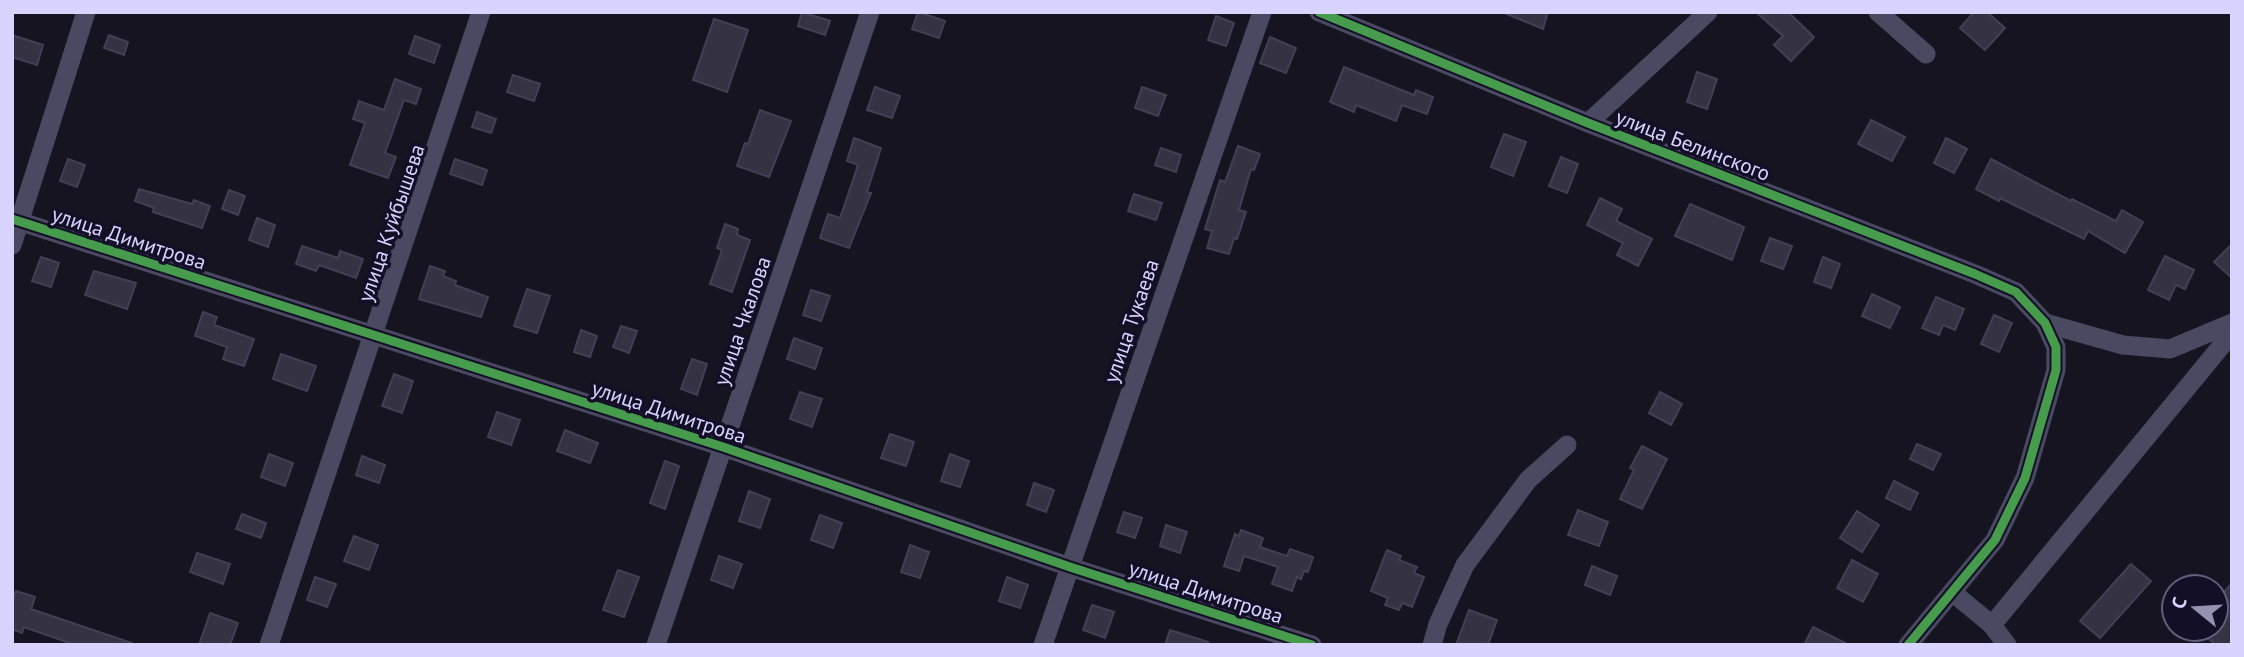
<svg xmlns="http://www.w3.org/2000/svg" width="2244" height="657" viewBox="0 0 2244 657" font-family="'PT Sans',sans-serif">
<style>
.building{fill:#343243;stroke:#433f54;stroke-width:2}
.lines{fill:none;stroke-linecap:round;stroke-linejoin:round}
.minor{stroke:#4a4962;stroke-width:19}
.cycleway-casing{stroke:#130f26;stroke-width:13}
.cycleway{stroke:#469c4c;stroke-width:9}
.labels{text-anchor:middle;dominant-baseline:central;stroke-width:7;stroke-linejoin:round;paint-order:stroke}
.street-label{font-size:21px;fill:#d9d4ff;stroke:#130f26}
</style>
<rect width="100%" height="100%" fill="#161421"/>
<g class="building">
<polygon points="802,12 830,21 825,35 798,26"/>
<polygon points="918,12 945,21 939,38 912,29"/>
<polygon points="1502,12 1548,12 1543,29"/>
<polygon points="1756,12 1788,12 1814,37 1791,61 1774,45 1783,36"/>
<polygon points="1974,12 1987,12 2005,28 1985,50 1960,28"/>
<polygon points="1216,16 1234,23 1226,46 1208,40"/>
<polygon points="714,19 748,30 727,92 693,80"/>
<polygon points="12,35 43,45 37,65 12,57"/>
<polygon points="109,35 128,42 124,55 104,48"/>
<polygon points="415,36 440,45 434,63 409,54"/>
<polygon points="1270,37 1296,48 1286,73 1260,63"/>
<polygon points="1344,67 1414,95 1416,90 1433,97 1427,114 1402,105 1396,121 1356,105 1354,112 1330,102"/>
<polygon points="1697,72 1717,79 1707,109 1687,102"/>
<polygon points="513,75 540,84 534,101 507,92"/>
<polygon points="395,79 421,89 416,104 404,100 385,153 396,157 388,178 350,165 365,123 353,119 359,101 384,110"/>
<polygon points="875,87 900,96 892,118 867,110"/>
<polygon points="1142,87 1166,95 1158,116 1135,108"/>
<polygon points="760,110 791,121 769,177 737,166 745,143 748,144"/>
<polygon points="477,112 496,119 491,133 472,127"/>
<polygon points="1871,120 1905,137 1892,161 1858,144"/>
<polygon points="1504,134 1526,142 1513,176 1491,167"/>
<polygon points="854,138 881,148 867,192 871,193 849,248 820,238 828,214 840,218 858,165 847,161"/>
<polygon points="1946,138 1967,149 1954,173 1934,163"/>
<polygon points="1238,146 1260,154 1254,170 1251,169 1239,210 1246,212 1237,239 1234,238 1229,254 1207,248 1212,231 1205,229 1220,180 1225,182"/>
<polygon points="1161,148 1181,155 1176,172 1155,165"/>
<polygon points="1561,157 1578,164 1567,193 1549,186"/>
<polygon points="68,159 85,165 77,187 60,181"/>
<polygon points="455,159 487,170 482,185 450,174"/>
<polygon points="1991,159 2071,201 2072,199 2116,221 2122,210 2143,222 2125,253 2088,231 2084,239 2000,198 1999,201 1976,189"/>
<polygon points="139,189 192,204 194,200 210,206 202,228 153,212 154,208 135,201"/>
<polygon points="229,190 245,196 238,215 222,209"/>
<polygon points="1134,194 1162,203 1156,220 1128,211"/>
<polygon points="1600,198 1622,209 1616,221 1652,239 1638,266 1617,255 1623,243 1587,225"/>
<polygon points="1690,204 1744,227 1732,260 1675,236"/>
<polygon points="257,218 275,225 268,247 249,240"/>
<polygon points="725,224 738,229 737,235 750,240 732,292 710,284 722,250 717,248"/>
<polygon points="1770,238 1792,246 1783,269 1761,261"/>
<polygon points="2232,244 2232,278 2214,262"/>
<polygon points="302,246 338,258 340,251 363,259 356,278 319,265 316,271 296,264"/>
<polygon points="2165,256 2194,270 2185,289 2176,285 2169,300 2148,290"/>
<polygon points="41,257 59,263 51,287 32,281"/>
<polygon points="1823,257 1840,264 1831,288 1814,282"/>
<polygon points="430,266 445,271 443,276 456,281 455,285 488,297 481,317 419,299"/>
<polygon points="94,271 136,283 127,309 85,295"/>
<polygon points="527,289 550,296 537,333 514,326"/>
<polygon points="811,290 830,296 821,321 803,315"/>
<polygon points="1872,294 1900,307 1890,328 1862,316"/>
<polygon points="1936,297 1964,309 1955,330 1943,325 1939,335 1922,328"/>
<polygon points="203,312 217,317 214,325 254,339 244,366 223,359 227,347 195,336"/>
<polygon points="1994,315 2012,323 1999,352 1981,344"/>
<polygon points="621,326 637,331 629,353 613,347"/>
<polygon points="581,330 597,336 590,357 574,352"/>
<polygon points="794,338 822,348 815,369 787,359"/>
<polygon points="281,354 316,366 307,391 273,379"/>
<polygon points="692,359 707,364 697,395 681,389"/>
<polygon points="394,374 413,381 402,413 382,406"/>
<polygon points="800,392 822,399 812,427 790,419"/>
<polygon points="1660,392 1682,404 1671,425 1649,413"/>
<polygon points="497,412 520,420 511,445 488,437"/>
<polygon points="565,430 598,443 590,463 557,451"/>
<polygon points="890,434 914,442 906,466 881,458"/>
<polygon points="1917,444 1941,454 1933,470 1910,459"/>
<polygon points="1642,446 1667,459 1642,509 1620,499 1634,470 1630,468"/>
<polygon points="269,454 293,463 285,486 261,477"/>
<polygon points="950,454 969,461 960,487 941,481"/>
<polygon points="362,456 385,465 379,483 356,475"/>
<polygon points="665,461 679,466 665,509 650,503"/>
<polygon points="1894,481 1918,493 1910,510 1886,498"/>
<polygon points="1034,483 1054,490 1046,512 1027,505"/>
<polygon points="749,491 770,499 760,528 739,521"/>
<polygon points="1578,510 1608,522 1599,546 1568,535"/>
<polygon points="1857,511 1879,525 1862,552 1840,538"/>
<polygon points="1124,512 1142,518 1135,538 1117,532"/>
<polygon points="242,514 266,523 261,538 236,529"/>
<polygon points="820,515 842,523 833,548 811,540"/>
<polygon points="1166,525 1187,532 1180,553 1160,546"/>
<polygon points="1241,530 1263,538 1260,547 1287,556 1290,549 1313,557 1308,572 1304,571 1301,579 1297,577 1292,591 1272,584 1278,567 1244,556 1239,571 1224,566 1235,534 1239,536"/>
<polygon points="354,536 378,545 369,570 344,561"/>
<polygon points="910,545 929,552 920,578 901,572"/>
<polygon points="1387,550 1401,556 1399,560 1417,567 1414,573 1424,577 1412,607 1402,603 1399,610 1385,605 1388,598 1371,591"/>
<polygon points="197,553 230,564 223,584 190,572"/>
<polygon points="719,556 742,564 733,588 711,580"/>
<polygon points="1852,560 1878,574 1863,602 1837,588"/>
<polygon points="2131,564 2151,581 2100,638 2080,621"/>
<polygon points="1592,566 1617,576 1610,595 1585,585"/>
<polygon points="618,570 639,577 624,617 603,610"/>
<polygon points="315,577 336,584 327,607 307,600"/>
<polygon points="1007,577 1028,585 1020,608 999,601"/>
<polygon points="2232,583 2232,645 2216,645 2197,629 2216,629 2216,601"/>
<polygon points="16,591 35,597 31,609 132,643 131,645 75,645 24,627 22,633 12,629 12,603"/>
<polygon points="1092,605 1114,612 1105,638 1083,630"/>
<polygon points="1469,610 1497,620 1488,645 1456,645"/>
<polygon points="210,613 238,623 230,645 199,645"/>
<polygon points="1813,627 1849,645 1804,645"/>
<polygon points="1170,630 1208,642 1207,645 1165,645"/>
</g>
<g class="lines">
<g class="minor">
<polyline points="1319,12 1588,123 1975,274 2016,292 2045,323 2056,347 2056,370 2025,478 1995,540 1908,645"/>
<polyline points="1878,12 1926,54"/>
<polyline points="1588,123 1708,12"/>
<polyline points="12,219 723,447 1070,567 1312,645"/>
<polyline points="12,245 86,12"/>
<polyline points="2045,323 2123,345 2170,349 2232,323"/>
<polyline points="1952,592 1992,625 2007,645"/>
<polyline points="1992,625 2232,333"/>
<polyline points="269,645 481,12"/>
<polyline points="656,645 870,12"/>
<polyline points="1043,645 1262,12"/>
<polyline points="1432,645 1438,624 1465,565 1528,480 1567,445"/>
</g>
<defs>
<g id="cycleway">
<polyline points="1319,12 1588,123 1975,274 2016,292 2045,323 2056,347 2056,370 2025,478 1995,540 1908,645"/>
<polyline points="12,219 723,447 1070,567 1312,645"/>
</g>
</defs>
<use href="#cycleway" class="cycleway-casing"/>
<use href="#cycleway" class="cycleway"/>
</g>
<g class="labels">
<g class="street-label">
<text transform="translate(1693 145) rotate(21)">улица Белинского</text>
<text transform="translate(391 223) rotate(-71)">улица Куйбышева</text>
<text transform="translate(129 238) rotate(18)">улица Димитрова</text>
<text transform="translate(742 321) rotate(-71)">улица Чкалова</text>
<text transform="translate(1131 321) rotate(-71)">улица Тукаева</text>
<text transform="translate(669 412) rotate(18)">улица Димитрова</text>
<text transform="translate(1206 592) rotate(18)">улица Димитрова</text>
</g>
</g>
<rect width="2244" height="657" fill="none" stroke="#d9d4ff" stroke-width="28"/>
<g transform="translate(2195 608) rotate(288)"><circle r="33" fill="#130f26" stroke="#625e7d" stroke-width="2"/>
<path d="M0-5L12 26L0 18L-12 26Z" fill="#9591b1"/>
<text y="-10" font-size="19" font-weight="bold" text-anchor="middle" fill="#d9d4ff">С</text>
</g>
</svg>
